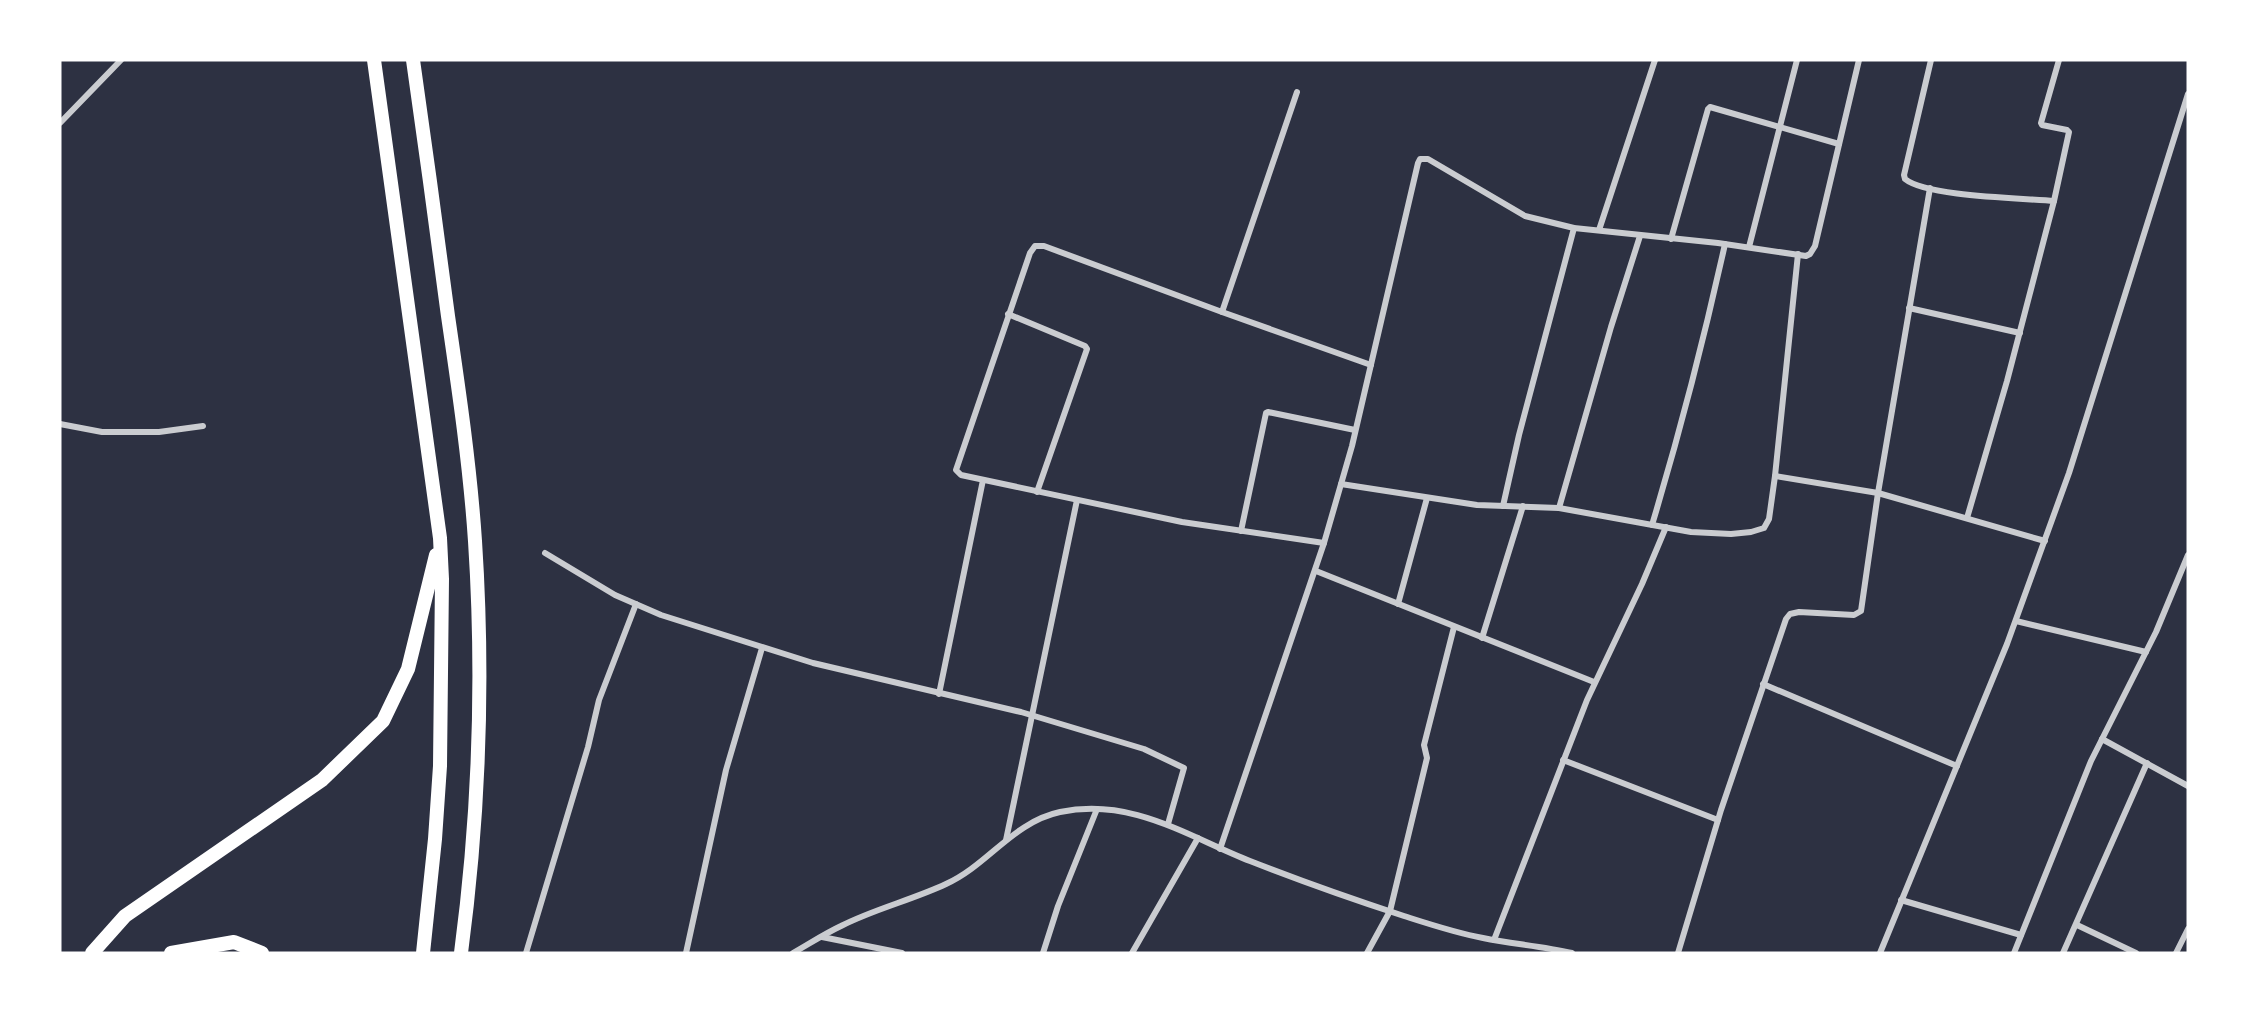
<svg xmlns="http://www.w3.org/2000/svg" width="2248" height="1013" viewBox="0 0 2248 1013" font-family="Roboto,sans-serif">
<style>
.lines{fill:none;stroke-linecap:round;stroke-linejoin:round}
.minor{stroke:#caccd0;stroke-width:6}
.primary{stroke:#fff;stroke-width:14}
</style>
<rect width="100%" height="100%" fill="#2d3142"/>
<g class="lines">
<g class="minor">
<path d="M1931,60L1904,175L1905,179C1927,197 2022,198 2054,201"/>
<polyline points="60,123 121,60"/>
<polyline points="1599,230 1655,60"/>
<polyline points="1671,239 1708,109 1710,107 1839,144"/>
<polyline points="1749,247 1797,60"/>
<polyline points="1909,308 2020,333"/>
<polyline points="1222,312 1297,92"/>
<polyline points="1008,314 1085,346 1087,349 1037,492"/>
<polyline points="60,424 102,432 159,432 203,426"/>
<polyline points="1775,476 1878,493 2045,541"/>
<polyline points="1341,484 1477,505 1559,508 1691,532 1731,534 1751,532 1764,528 1769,519 1775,476 1798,254"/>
<polyline points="1503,506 1519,435 1574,228"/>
<polyline points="1559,508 1611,327 1640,236"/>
<polyline points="1967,518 2007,381 2054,201 2069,132 2067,130 2042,125 2041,123 2059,60"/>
<path d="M1652,525C1680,432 1704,339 1725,244"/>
<polyline points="1241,531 1266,413 1268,412 1355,430"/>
<polyline points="1324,543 1182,522 961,475 956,470 1030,253 1035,246 1044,246 1222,312 1371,365"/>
<polyline points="545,553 615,595 661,615 813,663 1021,712 1144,749 1184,768 1168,824"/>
<polyline points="1316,571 1594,682"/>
<polyline points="1398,604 1427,498"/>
<polyline points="2016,621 2146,652"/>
<polyline points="1482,638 1523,506"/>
<polyline points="1763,684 1957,766"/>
<polyline points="939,694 983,480"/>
<polyline points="2102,739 2188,786"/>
<polyline points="1563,760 1718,820"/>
<polyline points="1006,840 1077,500"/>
<polyline points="1220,849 1324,543 1352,446 1418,163 1420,159 1428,159 1525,216 1574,228 1718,243 1806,256 1810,254 1815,246 1859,60"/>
<polyline points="1901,900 2021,935"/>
<polyline points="2077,925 2136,953"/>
<polyline points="822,937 902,953"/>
<polyline points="1494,940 1587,700 1642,584 1666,527"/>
<polyline points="526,953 588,747 599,700 636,604"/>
<polyline points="686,953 726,770 762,648"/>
<path d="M793,953C809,944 824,934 841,926C874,909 912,900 946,884C988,865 1013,822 1060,812C1131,797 1187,836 1250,861C1301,881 1352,899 1404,916C1429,924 1456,933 1483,938C1512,944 1542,946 1572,953"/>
<polyline points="1043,953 1058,906 1097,809"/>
<polyline points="1132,953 1198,838"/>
<polyline points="1367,953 1390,911 1427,758 1424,745 1454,627"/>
<polyline points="1678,953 1721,810 1786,619 1790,614 1799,612 1854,615 1861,611 1878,493 1930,188"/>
<polyline points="1880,953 2007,644 2069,473 2188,94"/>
<polyline points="2014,953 2091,761 2156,632 2188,555"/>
<polyline points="2063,953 2147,763"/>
<polyline points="2176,953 2188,929"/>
</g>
<g class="primary">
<polyline points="374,60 440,538 442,579 440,766 435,839 423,953"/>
<path d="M413,60C425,145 437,231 448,316C459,391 470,466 475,541C484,678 479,817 461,953"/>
<polyline points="92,953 125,916 322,780 383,721 408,669 436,555"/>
<polyline points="171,953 234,942 262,953"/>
</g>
</g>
<rect width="2248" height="1013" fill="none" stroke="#ffffff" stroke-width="123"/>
</svg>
